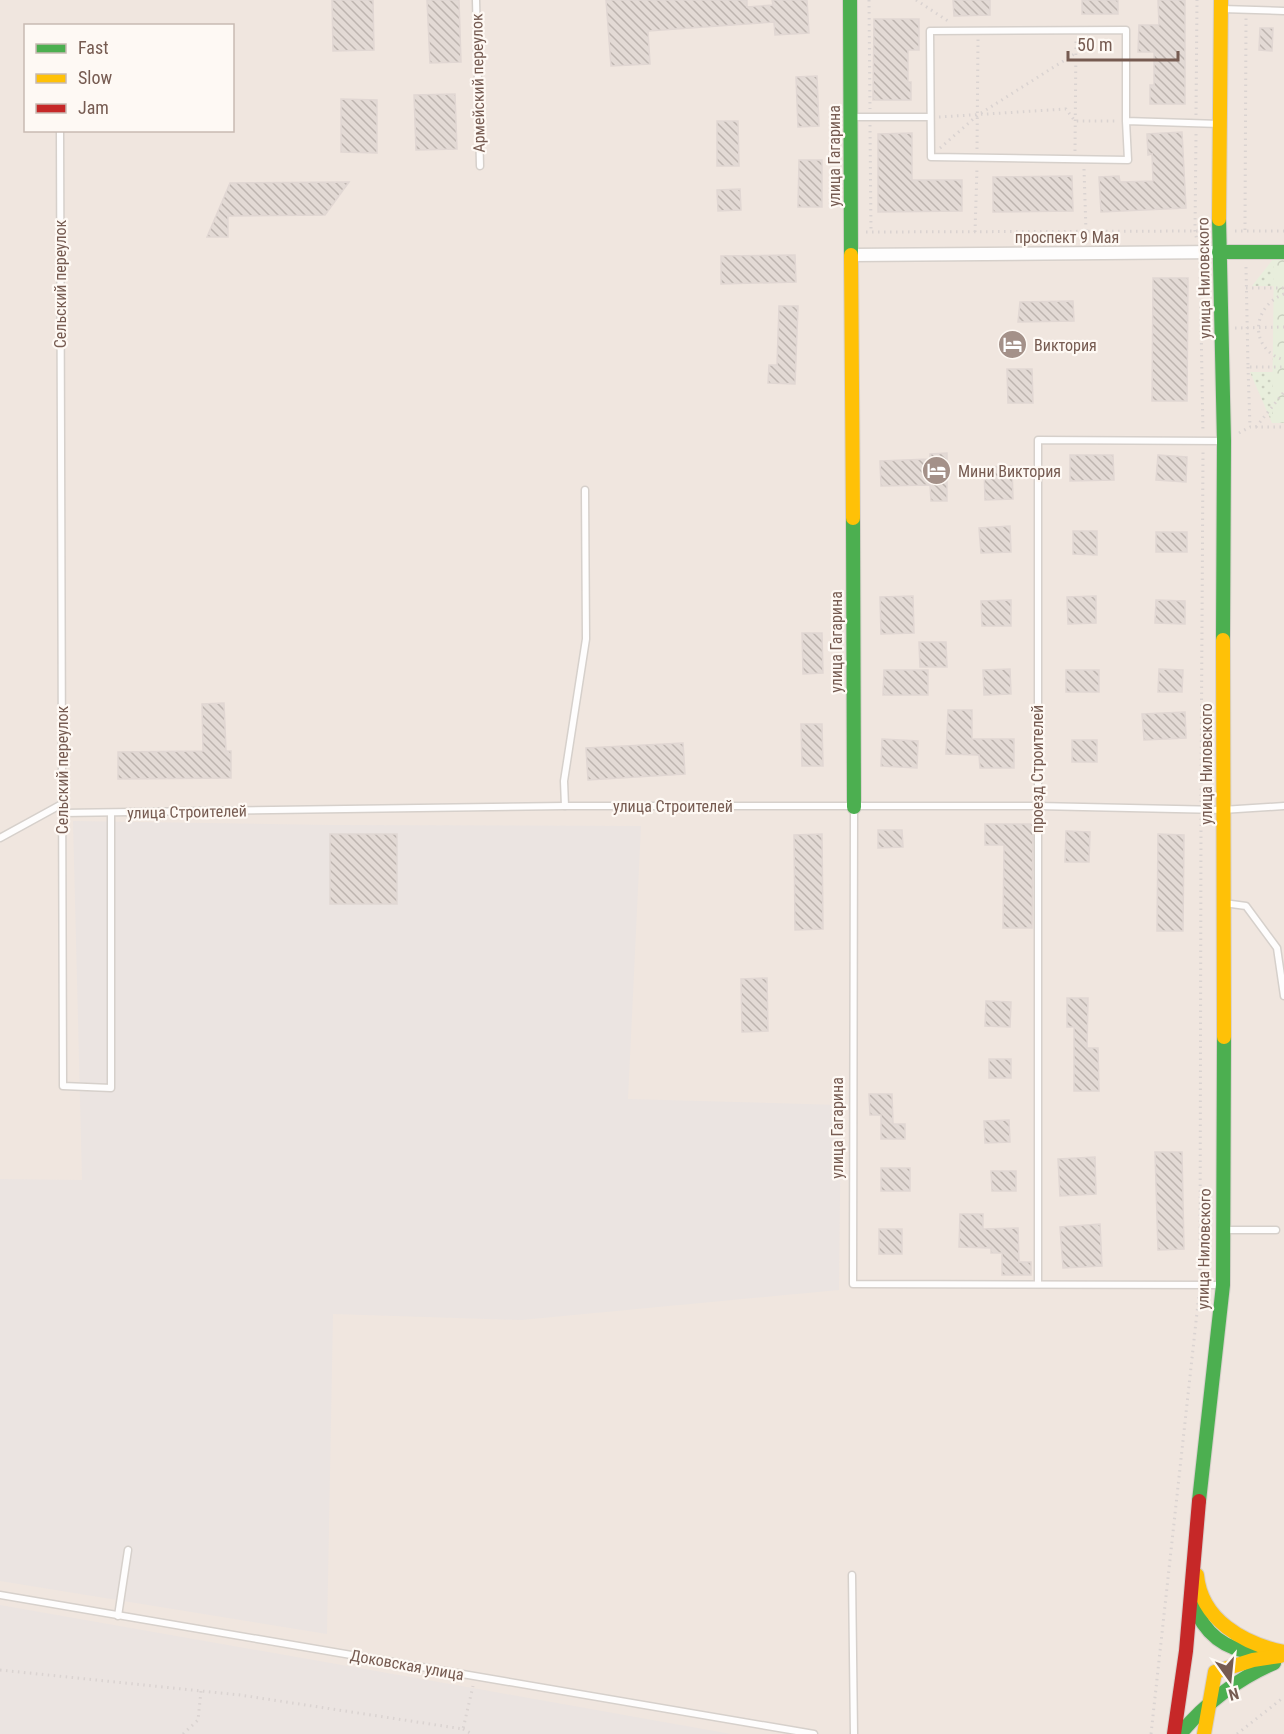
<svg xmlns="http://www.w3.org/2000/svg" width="1284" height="1734" viewBox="0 0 1284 1734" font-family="'Roboto Condensed',sans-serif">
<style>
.residential{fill:#f0e6df;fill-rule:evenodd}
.industrial{fill:#ebe4e1}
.grass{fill:url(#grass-dots)}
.park{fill:url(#park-crowns)}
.building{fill:url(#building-back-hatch);stroke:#e1d7d3;stroke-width:1.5}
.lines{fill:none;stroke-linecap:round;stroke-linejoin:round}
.lane-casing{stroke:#d6d0cb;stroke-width:9}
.street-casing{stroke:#d6d0cb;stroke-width:15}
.fast-casing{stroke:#d8d0cc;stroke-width:16}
.slow-casing{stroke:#d8d0cc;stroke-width:16}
.jam-casing{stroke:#d8d0cc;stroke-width:16}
.path{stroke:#dad3d1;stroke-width:3;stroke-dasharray:1.5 4.5;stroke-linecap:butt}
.lane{stroke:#fefdfd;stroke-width:6}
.street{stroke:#fefdfd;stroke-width:12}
.fast{stroke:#4caf50;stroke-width:14}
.slow{stroke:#ffc107;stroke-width:14}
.jam{stroke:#c62828;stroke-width:14}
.labels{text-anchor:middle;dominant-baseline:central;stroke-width:4.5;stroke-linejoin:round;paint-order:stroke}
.street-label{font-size:16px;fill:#765b51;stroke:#fef9f4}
.poi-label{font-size:16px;fill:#765b51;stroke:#fef9f4;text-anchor:start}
</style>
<defs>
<pattern id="grass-dots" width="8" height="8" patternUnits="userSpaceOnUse" patternTransform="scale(1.5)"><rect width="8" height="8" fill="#e8eedc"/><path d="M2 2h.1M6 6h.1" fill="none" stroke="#cacebf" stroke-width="1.8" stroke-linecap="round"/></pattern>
<pattern id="park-crowns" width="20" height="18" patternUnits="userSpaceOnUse" patternTransform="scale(1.5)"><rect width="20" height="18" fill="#e8eedc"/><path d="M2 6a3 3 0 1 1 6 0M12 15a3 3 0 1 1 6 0" fill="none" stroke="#cacebf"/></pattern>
<pattern id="building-back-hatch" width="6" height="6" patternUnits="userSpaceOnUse" patternTransform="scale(1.5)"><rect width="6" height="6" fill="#e3dad5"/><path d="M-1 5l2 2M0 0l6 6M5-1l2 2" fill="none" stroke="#bdb4af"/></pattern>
</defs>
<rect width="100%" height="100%" fill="#f8f4f0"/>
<path class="residential" d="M0,0H1284V1734H0ZM26,26H232V130H26Z"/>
<g class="industrial">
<polygon points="73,821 331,825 641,826 628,1099 841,1105 839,1290 521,1320 333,1314 327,1634 0,1581 0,1179 82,1180"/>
<polygon points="0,1605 484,1690 731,1734 0,1734"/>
</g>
<g class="grass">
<polygon points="1274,258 1284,286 1252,286"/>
<polygon points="1250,372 1284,372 1284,423 1272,423"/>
</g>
<polygon class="park" points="1274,258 1284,258 1284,423 1272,423"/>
<g class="building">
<polygon points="332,0 373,0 374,50 333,51"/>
<polygon points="427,0 459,0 461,62 430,63"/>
<polygon points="606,0 747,0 747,7 773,5 772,0 807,0 809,33 775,35 774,22 648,31 650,64 611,66"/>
<polygon points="953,0 990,0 990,15 954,16"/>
<rect x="1082" y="0" width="36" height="14"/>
<polygon points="1158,0 1185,0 1185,104 1150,104 1150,85 1154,85 1154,52 1138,52 1139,25 1159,25"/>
<polygon points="874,19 919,19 919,50 908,50 908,82 911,82 911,100 873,100"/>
<polygon points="1260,28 1273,28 1272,51 1259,50"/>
<polygon points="817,76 819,126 798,127 796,77"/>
<polygon points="455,94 457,149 416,150 414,95"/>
<polygon points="341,99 377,100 377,153 341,152"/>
<polygon points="717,121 738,121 739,166 717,166"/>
<polygon points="1182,132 1186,208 1101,212 1099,177 1119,176 1120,182 1153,181 1152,154 1148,155 1147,134"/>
<polygon points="912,133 912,180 962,180 962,211 878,212 878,134"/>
<polygon points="799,160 822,160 822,207 798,207"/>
<polygon points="1072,176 1073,211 993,212 993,177"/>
<polygon points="349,182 325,215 228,216 228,237 207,237 230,183"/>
<polygon points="740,189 741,210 718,211 717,190"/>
<polygon points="795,255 796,282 721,284 721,256"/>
<polygon points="1153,278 1188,278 1187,401 1152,401"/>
<polygon points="1073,301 1074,321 1018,322 1020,302"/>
<polygon points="779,306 798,306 795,384 768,383 769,365 777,365"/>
<polygon points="1007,369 1032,369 1033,403 1008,403"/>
<polygon points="947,453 947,501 931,501 930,485 881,486 880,461 930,459 930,454"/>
<polygon points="1070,455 1113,455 1114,480 1070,481"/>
<polygon points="1158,455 1187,457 1186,482 1156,480"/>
<polygon points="1012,466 1013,499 985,500 984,467"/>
<polygon points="1010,526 1011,552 981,553 979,528"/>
<polygon points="1073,531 1097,531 1097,555 1073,554"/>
<rect x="1156" y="532" width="31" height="20"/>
<polygon points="913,596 914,633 881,634 880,597"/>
<polygon points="1096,596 1096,623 1068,624 1067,597"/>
<polygon points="1011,600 1011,626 982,626 981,601"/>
<polygon points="1156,600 1185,601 1185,624 1155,623"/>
<polygon points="802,633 822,633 823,673 803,674"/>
<polygon points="919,642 946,642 947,667 920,667"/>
<polygon points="1010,669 1011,694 984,695 983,670"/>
<polygon points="1159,669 1183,670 1182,692 1158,692"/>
<polygon points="884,670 928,670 928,695 883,695"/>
<rect x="1066" y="670" width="33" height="22"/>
<polygon points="224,703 226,751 231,751 231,778 118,779 118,752 203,751 202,704"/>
<polygon points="948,710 972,710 972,739 1014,739 1014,768 980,768 979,755 946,754"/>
<polygon points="1185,712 1186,738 1144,740 1142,714"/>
<polygon points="801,724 822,724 823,766 802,766"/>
<polygon points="882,739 918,741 917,768 881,766"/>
<rect x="1072" y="740" width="25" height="22"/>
<polygon points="683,743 685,774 588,780 586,748"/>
<polygon points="985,824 1033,824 1032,928 1003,928 1004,845 985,845"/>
<polygon points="878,830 902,830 903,847 878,848"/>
<polygon points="1066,831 1090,832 1089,862 1065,862"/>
<rect x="330" y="834" width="67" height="70"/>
<polygon points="822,834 823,929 795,930 794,835"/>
<polygon points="1158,834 1184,835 1183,931 1157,931"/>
<polygon points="767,978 768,1031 742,1032 741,979"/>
<polygon points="1067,998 1088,998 1087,1048 1098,1048 1099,1091 1074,1091 1074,1027 1067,1027"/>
<polygon points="986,1001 1011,1002 1010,1027 985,1026"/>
<rect x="989" y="1059" width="22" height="19"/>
<polygon points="869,1094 892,1094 893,1124 905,1124 905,1139 881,1139 881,1115 870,1115"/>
<polygon points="1009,1120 1010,1142 985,1143 984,1121"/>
<polygon points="1155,1152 1182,1152 1184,1249 1158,1250"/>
<polygon points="1095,1157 1096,1194 1060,1196 1058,1159"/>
<rect x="881" y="1168" width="29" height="23"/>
<polygon points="991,1171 1016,1171 1016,1191 992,1191"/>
<polygon points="960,1214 983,1214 983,1229 1018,1228 1019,1262 1031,1262 1031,1275 1002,1275 1002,1253 991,1253 991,1248 959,1247"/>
<polygon points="1100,1224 1102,1266 1063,1268 1060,1227"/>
<rect x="879" y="1229" width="23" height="25"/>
</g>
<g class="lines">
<defs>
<g id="lane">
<polyline points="476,0 480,166"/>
<polyline points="1222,9 1284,11"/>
<polyline points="853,117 930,117"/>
<polyline points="1126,121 1126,30 930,31 931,157 1128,160 1126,121 1220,124"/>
<polyline points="60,130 63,1086 111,1088 111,813"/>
<polyline points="565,806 564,781 586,639 585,490"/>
<polyline points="854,808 853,1284 1222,1285"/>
<polyline points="62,813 565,806 1037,806 1222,810 1284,806"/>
<polyline points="0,838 62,804"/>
<polyline points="1224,903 1246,906 1277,948 1284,996"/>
<polyline points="1226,1230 1276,1230"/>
<polyline points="1038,1284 1038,440 1222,441"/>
<polyline points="852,1575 854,1734"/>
<polyline points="0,1595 814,1734"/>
<polyline points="118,1616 128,1550"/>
</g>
<polyline id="street" points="851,255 1219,252"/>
<g id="fast">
<polyline points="850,0 851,255"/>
<polyline points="1219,219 1224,441 1223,640"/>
<polyline points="1219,252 1284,252"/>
<polyline points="853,518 854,807"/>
<polyline points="1199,1501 1223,1285 1224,1037"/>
<path d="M1193,1603C1204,1634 1224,1650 1257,1653"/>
<path d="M1180,1734C1206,1703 1237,1679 1274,1663"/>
</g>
<g id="slow">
<polyline points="1219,219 1221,0"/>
<polyline points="851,255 853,518"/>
<polyline points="1223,640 1224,1037"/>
<path d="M1197,1575C1201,1620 1244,1644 1284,1652"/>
<polyline points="1204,1734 1215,1672 1253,1660 1280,1656"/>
</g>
<polyline id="jam" points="1174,1734 1186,1651 1199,1501"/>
</defs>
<use href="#lane" class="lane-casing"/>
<use href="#street" class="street-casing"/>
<use href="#fast" class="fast-casing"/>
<use href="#slow" class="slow-casing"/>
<use href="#jam" class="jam-casing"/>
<g class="path">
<polyline points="869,0 870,109"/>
<polyline points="916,0 948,21"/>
<polyline points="1196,115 1197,0"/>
<polyline points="939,117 1066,109 1075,121 1115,121"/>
<polyline points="870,125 871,232"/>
<polyline points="1196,134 1195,231 1197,241"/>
<polyline points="940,148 978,115 1076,53"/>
<polyline points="977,149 978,39"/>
<polyline points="1075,151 1076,38"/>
<polyline points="1084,169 1086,231"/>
<polyline points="1245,230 1246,18"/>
<polyline points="1235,231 1284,231"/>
<polyline points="866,232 1204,231"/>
<polyline points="975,232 977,168"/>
<polyline points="1200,265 1203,433"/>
<polyline points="1246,267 1248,367 1284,367"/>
<polyline points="1246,288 1284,288"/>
<path d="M1284,294C1251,307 1249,349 1284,360"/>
<polyline points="1235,328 1284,327"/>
<polyline points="1248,367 1250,427"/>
<polyline points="1256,427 1284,392"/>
<polyline points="1239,433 1250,427 1284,427"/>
<polyline points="1201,802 1203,451"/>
<polyline points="1200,1276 1201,817"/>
<polyline points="0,1670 240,1695 463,1729 473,1686"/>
<polyline points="463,1729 472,1734"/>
<polyline points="183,1734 198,1720 201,1691"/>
<polyline points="1151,1734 1199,1294"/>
<polyline points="1237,1734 1284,1697"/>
</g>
<use href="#lane" class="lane"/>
<use href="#street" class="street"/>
<use href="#fast" class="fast"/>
<use href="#slow" class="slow"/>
<use href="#jam" class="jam"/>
</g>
<defs>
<symbol id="hotel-disc" viewBox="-11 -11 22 22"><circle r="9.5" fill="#a49189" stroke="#fef9f4"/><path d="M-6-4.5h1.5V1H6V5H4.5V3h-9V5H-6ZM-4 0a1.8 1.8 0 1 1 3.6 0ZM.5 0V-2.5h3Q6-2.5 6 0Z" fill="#fff"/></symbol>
</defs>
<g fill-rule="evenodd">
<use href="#hotel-disc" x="996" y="328" width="33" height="33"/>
<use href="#hotel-disc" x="920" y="454" width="33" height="33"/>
</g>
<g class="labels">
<g class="street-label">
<text transform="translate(478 83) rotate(-91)">Армейский переулок</text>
<text transform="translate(834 156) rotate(-90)">улица Гагарина</text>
<text x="1067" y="237">проспект 9 Мая</text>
<text transform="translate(1204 278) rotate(-91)">улица Ниловского</text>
<text transform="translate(60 284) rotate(-90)">Сельский переулок</text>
<text transform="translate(836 642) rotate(-90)">улица Гагарина</text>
<text transform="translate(1206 764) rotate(-90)">улица Ниловского</text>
<text transform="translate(1037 769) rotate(-90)">проезд Строителей</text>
<text transform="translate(62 770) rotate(-90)">Сельский переулок</text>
<text x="673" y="806">улица Строителей</text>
<text transform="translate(187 812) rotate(-1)">улица Строителей</text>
<text transform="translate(837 1128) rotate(-90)">улица Гагарина</text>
<text transform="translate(1204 1249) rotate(-89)">улица Ниловского</text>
<text transform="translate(407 1665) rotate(10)">Доковская улица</text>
</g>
<g class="poi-label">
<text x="1034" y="345">Виктория</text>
<text x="958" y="471">Мини Виктория</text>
</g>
</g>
<rect x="24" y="24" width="210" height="108" fill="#fef9f4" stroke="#c8bab3" stroke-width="1.5"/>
<rect x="36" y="44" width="30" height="9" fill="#4caf50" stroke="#c8bab3" stroke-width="1.5"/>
<text x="78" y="54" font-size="18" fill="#765b51">Fast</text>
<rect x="36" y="74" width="30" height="9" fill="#ffc107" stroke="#c8bab3" stroke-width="1.5"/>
<text x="78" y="84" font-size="18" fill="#765b51">Slow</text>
<rect x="36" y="104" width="30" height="9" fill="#c62828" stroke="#c8bab3" stroke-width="1.5"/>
<text x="78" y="114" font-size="18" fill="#765b51">Jam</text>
<g transform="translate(1230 1680) rotate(165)" stroke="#fef9f4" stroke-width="4.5" paint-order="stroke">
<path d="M0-4.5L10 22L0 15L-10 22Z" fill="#765b51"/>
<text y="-9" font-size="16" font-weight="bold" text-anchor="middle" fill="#765b51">N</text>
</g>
<path d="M1068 51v9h110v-9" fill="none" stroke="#765b51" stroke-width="3"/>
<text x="1077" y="51" font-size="18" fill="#765b51" stroke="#fef9f4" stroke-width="4.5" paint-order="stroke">50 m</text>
</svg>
